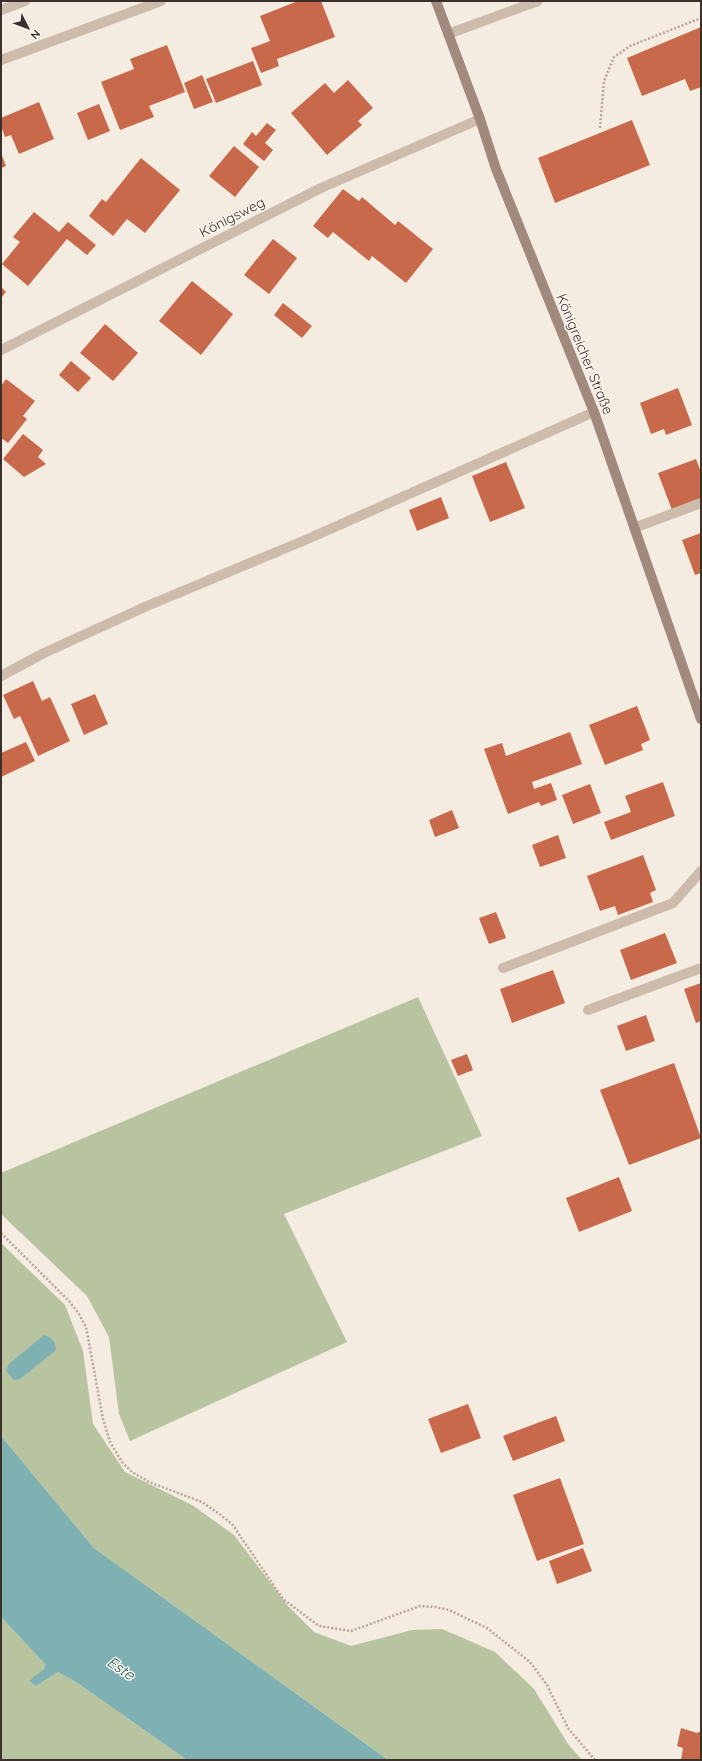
<svg xmlns="http://www.w3.org/2000/svg" width="702" height="1761" viewBox="0 0 702 1761" font-family="Quicksand,sans-serif">
<style>
.green{fill:#b8c4a0}
.water{fill:#7fb0b2}
.building{fill:#c8694b}
.lines{fill:none;stroke-linecap:round;stroke-linejoin:round}
.path{stroke:#b9a596;stroke-width:2.5;stroke-dasharray:2 2;stroke-linecap:butt}
.lane{stroke:#cdbbac;stroke-width:10}
.street{stroke:#cdbbac;stroke-width:10}
.secondary{stroke:#a18a7d;stroke-width:10}
.labels{text-anchor:middle;dominant-baseline:central;stroke-width:3;stroke-linejoin:round;paint-order:stroke}
.street-label{font-size:14px;fill:#3b302b;stroke:#fbf5ee}
.water-label{font-size:15px;font-style:italic;fill:#1f5a5e;stroke:#fbf5ee}
</style>
<rect width="100%" height="100%" fill="#f4ebe1"/>
<g class="green">
<polygon points="418,997 482,1136 284,1214 347,1342 130,1441 119,1414 109,1337 87,1296 1,1214 1,1173"/>
<polygon points="1,1243 65,1305 83,1351 93,1424 125,1472 192,1505 234,1535 288,1606 314,1632 351,1646 412,1630 442,1629 495,1652 534,1689 568,1744 582,1760 388,1760 94,1548 1,1436"/>
<polygon points="1,1617 45,1664 45,1668 30,1682 36,1686 58,1672 76,1682 187,1760 1,1760"/>
</g>
<g class="water">
<path d="M44,1335C51,1337 56,1342 56,1350L20,1379L14,1380L6,1371L9,1364Z"/>
<polygon points="1,1436 94,1548 388,1760 187,1760 76,1682 58,1672 36,1686 29,1681 45,1668 45,1664 1,1617"/>
</g>
<g class="building">
<polygon points="298,1 321,1 335,37 277,59 279,66 261,73 251,48 270,41 260,16"/>
<polygon points="701,27 701,87 690,91 685,79 642,96 627,58"/>
<polygon points="167,45 185,92 149,106 154,117 120,130 101,82 134,69 130,59"/>
<polygon points="253,61 262,85 216,103 206,79"/>
<polygon points="202,75 213,102 194,109 184,83"/>
<polygon points="348,80 373,108 358,121 362,125 327,155 291,113 325,83 334,93"/>
<polygon points="39,102 54,139 19,154 11,135 5,137 1,126 1,118"/>
<polygon points="99,104 110,131 88,140 77,113"/>
<polygon points="632,120 650,165 555,203 538,158"/>
<polygon points="267,123 276,130 265,143 273,150 264,161 243,144 252,132 256,136"/>
<polygon points="234,146 259,167 235,197 209,176"/>
<polygon points="1,153 6,166 1,168"/>
<polygon points="141,158 180,190 145,233 127,219 113,236 89,216 102,199 106,202"/>
<polygon points="343,189 359,201 362,197 395,225 398,221 433,249 406,283 372,256 369,261 333,232 328,238 313,226"/>
<polygon points="34,212 59,232 68,222 96,245 87,255 67,239 28,286 2,264 20,242 13,237"/>
<polygon points="273,239 297,258 269,294 244,275"/>
<polygon points="192,281 233,314 201,355 159,321"/>
<polygon points="1,287 6,292 1,298"/>
<polygon points="283,303 312,326 302,338 274,315"/>
<polygon points="105,324 138,353 113,381 80,353"/>
<polygon points="71,361 91,378 78,392 59,375"/>
<polygon points="6,379 35,401 23,416 27,419 8,443 1,438 1,386"/>
<polygon points="678,388 692,425 666,435 664,429 651,434 640,403"/>
<polygon points="23,434 43,450 38,457 46,464 24,477 3,459"/>
<polygon points="696,459 701,472 701,499 672,510 658,473"/>
<polygon points="506,462 525,508 490,522 472,476"/>
<polygon points="441,497 449,518 417,531 409,510"/>
<polygon points="701,533 701,573 695,575 682,540"/>
<polygon points="33,681 42,701 50,697 70,741 38,756 20,716 14,719 3,695"/>
<polygon points="95,694 108,724 84,735 71,704"/>
<polygon points="637,706 650,740 641,744 643,750 605,765 589,725"/>
<polygon points="570,732 582,764 532,782 534,789 551,783 557,800 541,806 539,802 508,814 484,749 502,743 506,756"/>
<polygon points="26,742 35,761 1,777 1,753"/>
<polygon points="663,782 675,816 611,840 604,822 631,812 625,796"/>
<polygon points="590,784 601,813 573,824 562,795"/>
<polygon points="452,810 459,828 435,837 429,820"/>
<polygon points="558,835 566,858 540,867 532,845"/>
<polygon points="643,855 656,890 650,893 653,902 618,915 615,906 600,911 587,876"/>
<polygon points="496,912 506,938 489,944 479,918"/>
<polygon points="665,933 677,963 631,980 620,950"/>
<polygon points="553,970 565,1003 512,1023 500,989"/>
<polygon points="701,983 701,1021 696,1023 684,989"/>
<polygon points="646,1015 655,1041 626,1051 617,1026"/>
<polygon points="467,1054 473,1070 458,1076 451,1060"/>
<polygon points="674,1063 701,1138 629,1165 600,1090"/>
<polygon points="619,1177 632,1211 579,1232 566,1198"/>
<polygon points="468,1404 481,1438 441,1453 428,1419"/>
<polygon points="556,1416 565,1441 513,1461 503,1436"/>
<polygon points="560,1478 584,1544 537,1561 513,1495"/>
<polygon points="583,1548 592,1571 557,1584 549,1561"/>
<polygon points="681,1728 697,1733 701,1731 701,1760 681,1760 683,1748 677,1746"/>
</g>
<g class="lines">
<g class="path">
<polyline points="600,128 604,81 614,57 630,46 701,18"/>
<polyline points="1,1233 69,1301 79,1314 86,1327 103,1419 110,1442 122,1462 132,1472 149,1482 202,1502 218,1513 232,1524 283,1599 319,1626 351,1631 420,1606 435,1607 449,1610 487,1628 530,1662 547,1685 568,1728 595,1760"/>
</g>
<g class="lane">
<polyline points="1,10 25,1"/>
<polyline points="448,34 538,1"/>
<polyline points="1,60 161,1"/>
<polyline points="634,528 701,503"/>
<polyline points="1,676 44,653 147,606 310,538 594,412"/>
<polyline points="503,968 673,903 701,871"/>
<polyline points="588,1010 701,968"/>
</g>
<polyline class="street" points="1,350 321,188 480,119"/>
<polyline class="secondary" points="436,1 480,119 496,169 594,412 701,719"/>
</g>
<g class="labels">
<g class="street-label">
<text transform="translate(232 217) rotate(-27)">Königsweg</text>
<text transform="translate(585 354) rotate(68)">Königreicher Straße</text>
</g>
<g class="water-label">
<text transform="translate(121 1668) rotate(34)">Este</text>
</g>
</g>
<rect width="702" height="1761" fill="none" stroke="#3b302b" stroke-width="4"/>
<g transform="translate(28 28) rotate(132)" stroke="#fbf5ee" stroke-width="3" paint-order="stroke">
<path d="M0-3L7 15L0 10L-7 15Z" fill="#3b302b"/>
<text y="-6" font-size="11" font-weight="bold" text-anchor="middle" fill="#3b302b">N</text>
</g>
</svg>
